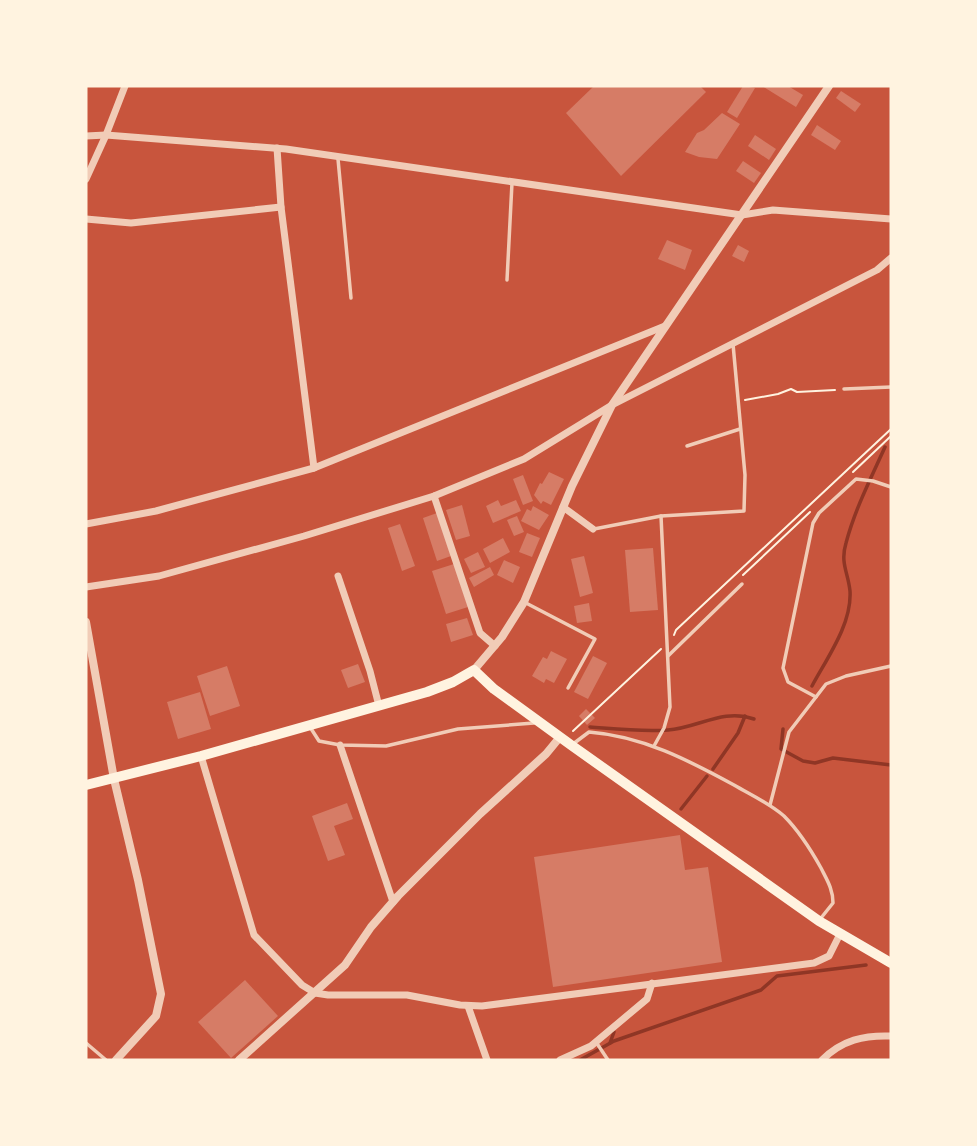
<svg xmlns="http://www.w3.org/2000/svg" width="977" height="1146" viewBox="0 0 977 1146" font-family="Inter,sans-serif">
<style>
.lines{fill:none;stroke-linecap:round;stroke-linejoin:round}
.stream{stroke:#8f3625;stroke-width:3.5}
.building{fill:#d67c66}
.path{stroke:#fff3e0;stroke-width:2}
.service{stroke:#f1ccb7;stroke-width:3.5}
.minor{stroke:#f1ccb7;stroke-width:7}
.tertiary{stroke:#f1ccb7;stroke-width:8}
.primary{stroke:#fff3e0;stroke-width:10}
</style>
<rect width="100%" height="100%" fill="#c8553d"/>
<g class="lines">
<g class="stream">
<path d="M812,686C827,658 852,624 850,591C848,572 840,563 846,543C855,509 871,478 885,447"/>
<path d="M590,727C616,729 642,732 668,730C698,728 723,708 754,719"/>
<polyline points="783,729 781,749 803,761 815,763 833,758 891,765"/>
<polyline points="713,769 738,733 745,716"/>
<polyline points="681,809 707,776"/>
<polyline points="610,1043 614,1032"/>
<polyline points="580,1060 614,1041 761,990 777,976 866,965"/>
</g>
</g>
<g class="building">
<polygon points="594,86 700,86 706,92 621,176 566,113"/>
<polygon points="743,86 755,88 737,118 727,112"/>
<polygon points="762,86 788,86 803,95 796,107"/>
<polygon points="841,91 861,104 855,112 836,98"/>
<polygon points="722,113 740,124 717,159 699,157 685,152 697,133 704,130"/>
<polygon points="817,125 841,141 835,150 811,135"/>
<polygon points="755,135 776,149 769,160 748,146"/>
<polygon points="743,161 761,173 754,183 736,171"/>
<polygon points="667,240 692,250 685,270 658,259"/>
<polygon points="738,245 749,251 744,262 732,256"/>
<polygon points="549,472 564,479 551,505 543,501 541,504 534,495 540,483 542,484"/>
<polygon points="523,475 533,501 523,505 513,479"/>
<polygon points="498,500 501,506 516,500 521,511 493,523 486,506"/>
<polygon points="462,505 470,536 456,540 446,510"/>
<polygon points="533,506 549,515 539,530 521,521 527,509 531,511"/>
<polygon points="437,513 451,556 437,561 423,518"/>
<polygon points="517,516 524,532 514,536 507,520"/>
<polygon points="400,524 415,566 402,571 388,528"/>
<polygon points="527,533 540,538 532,557 519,552"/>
<polygon points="503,538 510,552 490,563 483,549"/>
<polygon points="653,548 658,610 630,612 625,550"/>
<polygon points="478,552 485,567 471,573 464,559"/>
<polygon points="584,556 593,593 580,597 571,559"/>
<polygon points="504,560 520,567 513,583 497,575"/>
<polygon points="454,564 468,607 446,614 432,571"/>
<polygon points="490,567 494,575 474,587 469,578"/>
<polygon points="589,603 592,621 577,623 574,606"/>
<polygon points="467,618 473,635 451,642 446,624"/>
<polygon points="551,651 567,659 554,683 546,679 544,683 532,676 543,657 547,659"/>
<polygon points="593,656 607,663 588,699 574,692"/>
<polygon points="358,664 365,682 348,688 341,670"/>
<polygon points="227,666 240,706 210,716 197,676"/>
<polygon points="200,692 211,729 178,739 167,702"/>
<polygon points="586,709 595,718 587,725 579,716"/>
<polygon points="347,803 353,819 334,826 345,855 328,861 312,816"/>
<polygon points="680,835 685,870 708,867 722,962 553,987 534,857"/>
<polygon points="245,980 278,1016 231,1058 198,1022"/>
</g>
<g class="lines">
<g class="path">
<polyline points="745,400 778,394 791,389 797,392 835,390"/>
<polyline points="853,472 891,436"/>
<polyline points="743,575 810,512"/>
<polyline points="674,635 676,630 891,429"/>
<polyline points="573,731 661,649"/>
</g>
<g class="service">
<polyline points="338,159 351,298"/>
<polyline points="507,280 512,183"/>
<polyline points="844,389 891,387"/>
<polyline points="687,446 740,429"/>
<polyline points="594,529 661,516 744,511 745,475 733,344"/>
<polyline points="526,603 595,639 568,688"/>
<polyline points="668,656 742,584"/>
<polyline points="816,697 788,682 783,668 813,523 819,513 856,479 873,481 891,487"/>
<polyline points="310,727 319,741 340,745 386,746 458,729 534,723"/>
<path d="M573,744L589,732C642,736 688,760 734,785C751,795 769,803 784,816C799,831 811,850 821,868C827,880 833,889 833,903L821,918"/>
<polyline points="654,746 664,728 670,707 661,516"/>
<polyline points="770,805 789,732 826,684 846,676 891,666"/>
<polyline points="596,1042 608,1060"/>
<polyline points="86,1043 106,1060"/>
</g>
<g class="minor">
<polyline points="86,136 106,135 286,149 742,215 773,210 891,219"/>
<polyline points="277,148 281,207 314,468"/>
<polyline points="86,179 106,135 125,86"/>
<polyline points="86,219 131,223 281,207"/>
<polyline points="434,496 480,633 495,646"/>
<polyline points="563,507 593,529"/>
<polyline points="86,524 156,511 314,468 665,326"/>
<polyline points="338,576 370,671 379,706"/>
<polyline points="86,587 159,576 304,536 434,496 524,459 612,405 877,270 891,258"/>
<polyline points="340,745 393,902"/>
<polyline points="201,756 254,935 302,985 315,993 328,995 407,995 460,1005 482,1006 814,963 829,956 840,934"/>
<polyline points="468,1006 487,1060"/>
<polyline points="560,1060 591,1046 647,999 652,983"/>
<path d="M822,1060C842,1040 864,1035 891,1036"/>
</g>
<g class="tertiary">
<polyline points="86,622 114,779 138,880 161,994 156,1016 116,1060"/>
<polyline points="474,670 502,637 524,602 572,486 612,405 829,86"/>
<polyline points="239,1060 345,965 371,927 398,896 480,814 546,754 560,737"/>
</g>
<polyline class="primary" points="86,785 201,756 427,692 453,682 474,670 494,689 571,745 819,921 891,963"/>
</g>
<rect width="977" height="1146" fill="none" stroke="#fff3e0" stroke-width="175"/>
</svg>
